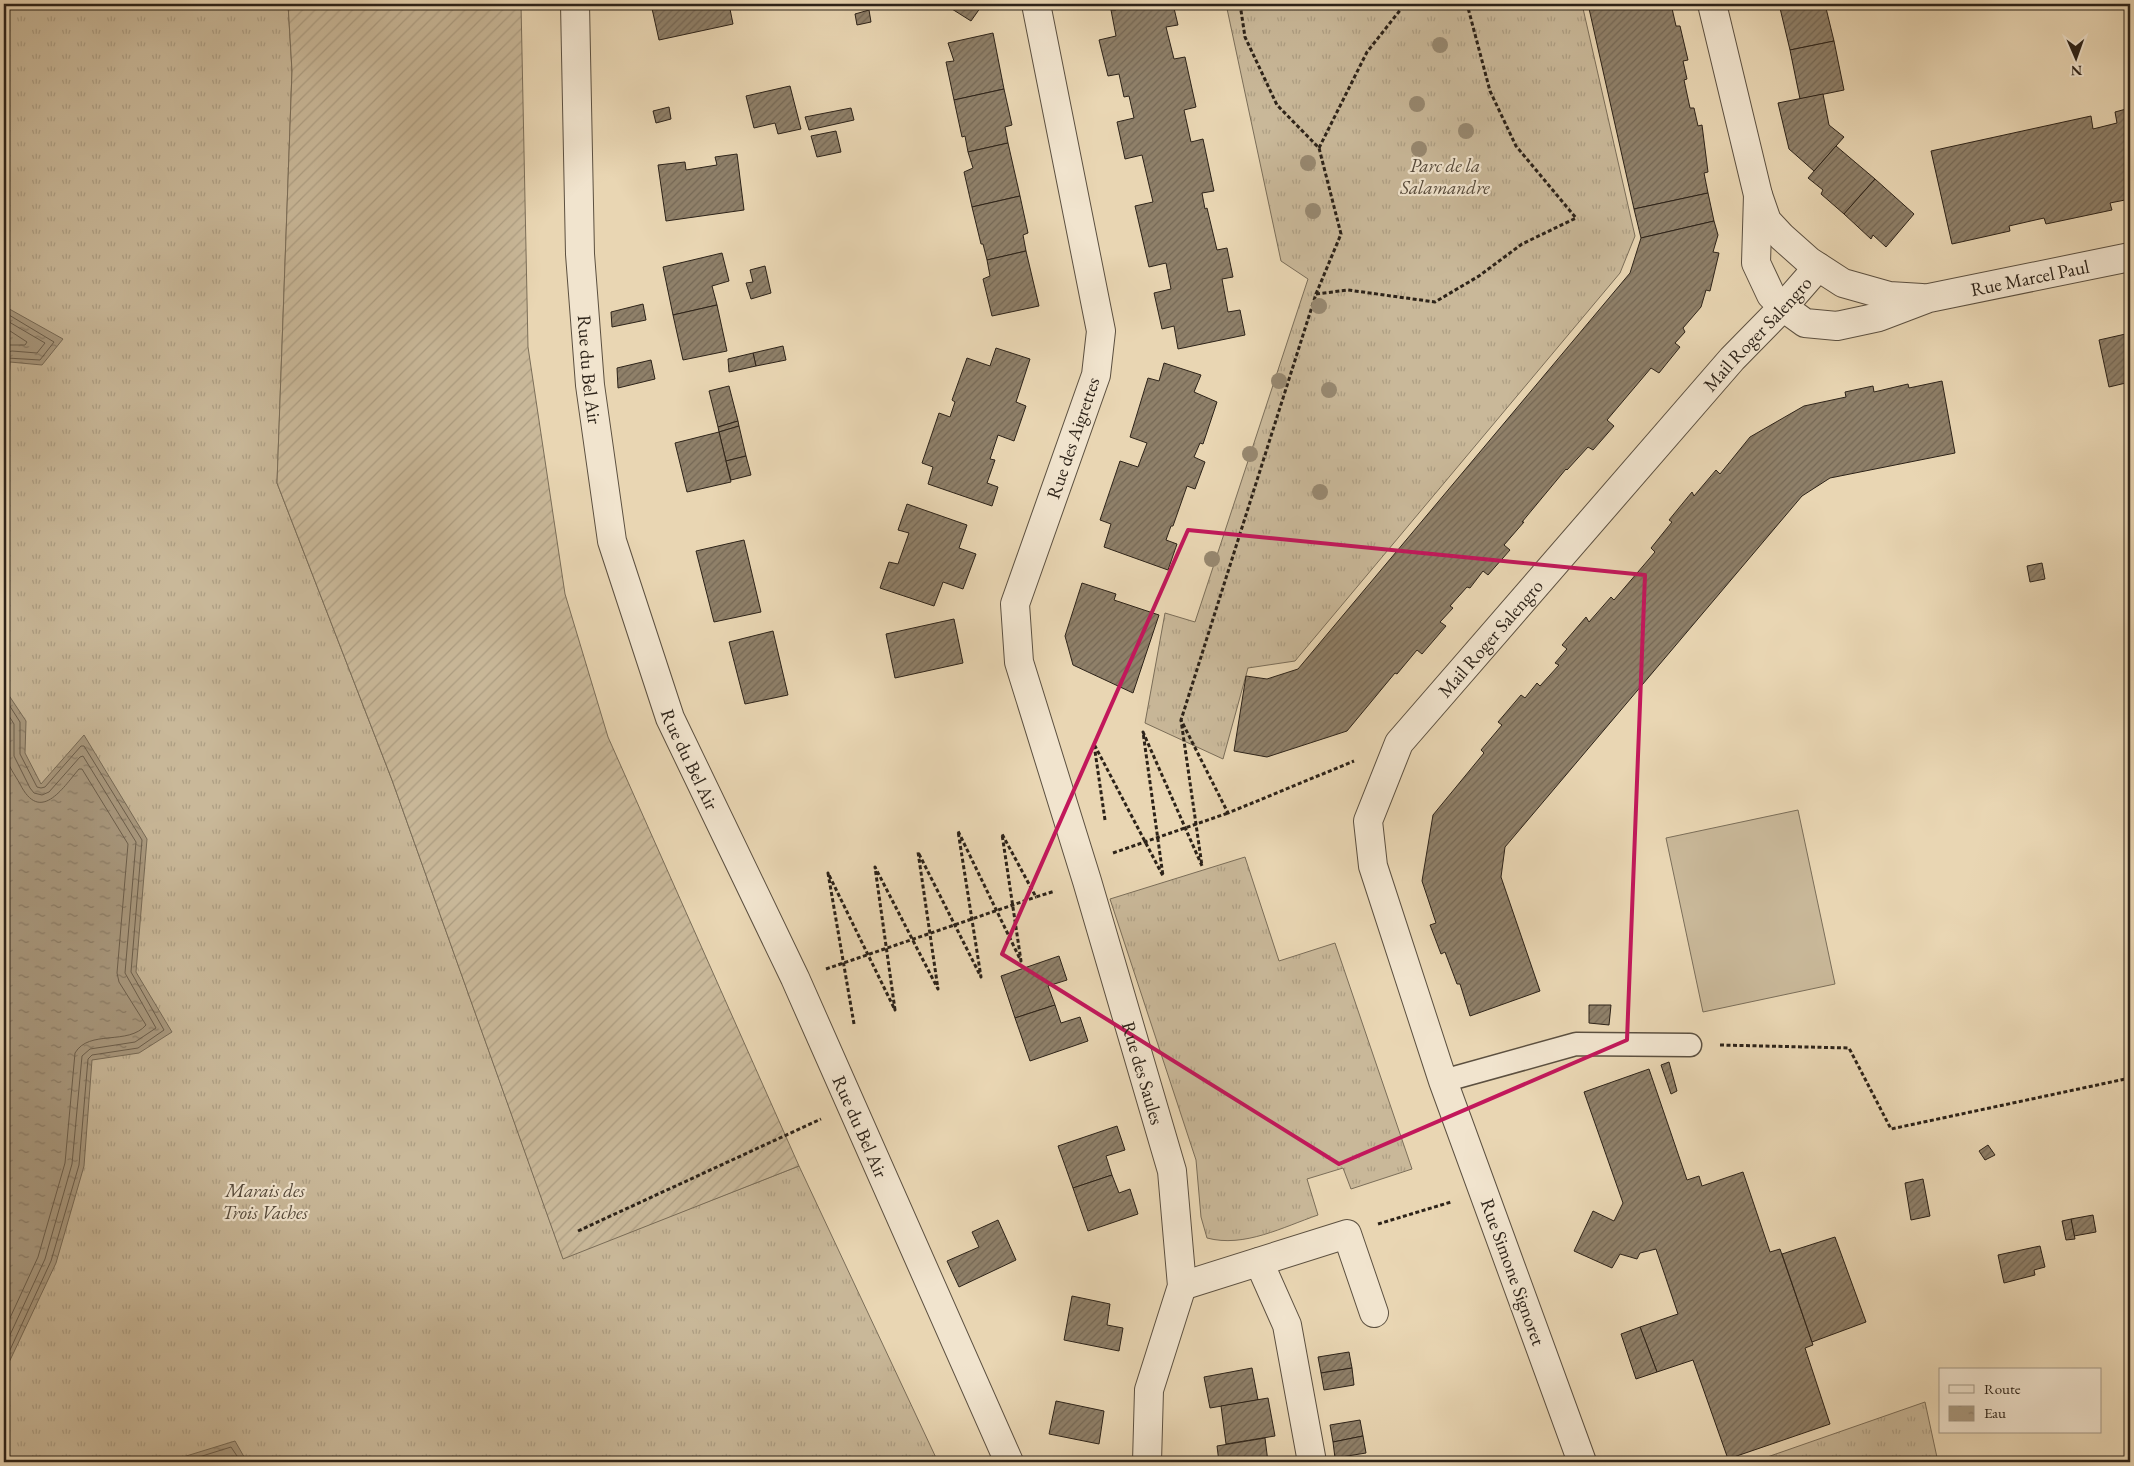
<svg xmlns="http://www.w3.org/2000/svg" width="2134" height="1466" viewBox="0 0 2134 1466" font-family="'EB Garamond',serif">
<style>
.grass{fill:url(#grass-tufts);stroke:#7b6e59}
.garden{fill:url(#garden-furrows);stroke:#7b6e59}
.pitch{fill:#c9b899;stroke:#7b6e59}
.water{fill:url(#water-ripples);stroke:#776a56}
.lines{fill:none;stroke-linecap:round;stroke-linejoin:round}
.shore{stroke:#6b5e4c;stroke-width:1}
.building{fill:url(#building-hatch);stroke:#2d2319}
.lane-casing{stroke:#5c5040;stroke-width:25}
.street-casing{stroke:#5c5040;stroke-width:30}
.path{stroke:#2d2319;stroke-width:3;stroke-dasharray:4 2.5;stroke-linecap:butt}
.lane{stroke:#f1e4ce;stroke-width:22}
.street{stroke:#f1e4ce;stroke-width:28}
.tree{fill:#978870}
.marked{fill:none;stroke:#c2185b;stroke-width:4;stroke-linejoin:round}
.labels{text-anchor:middle;dominant-baseline:central;stroke-width:4.5;stroke-linejoin:round;paint-order:stroke}
.park-label{font-size:19px;font-style:italic;fill:#544839;stroke:#f1e4ce}
.street-label{font-size:19px;fill:#2d2319;stroke:#f1e4ce}
</style>
<defs>
<pattern id="grass-tufts" width="24" height="20" patternUnits="userSpaceOnUse" patternTransform="scale(1.25)"><rect width="24" height="20" fill="#c9b899"/><path d="M3 7l-1-3M5 7V3M7 7l1-3M15 17l-1-3M17 17v-4M19 17l1-3" fill="none" stroke="#ad9e83"/></pattern>
<pattern id="garden-furrows" width="10" height="10" patternUnits="userSpaceOnUse" patternTransform="scale(1.25)"><rect width="10" height="10" fill="#c9b899"/><path d="M-1 1l2-2M0 10L10 0M9 11l2-2" fill="none" stroke="#ad9e83"/></pattern>
<pattern id="water-ripples" width="26" height="14" patternUnits="userSpaceOnUse" patternTransform="scale(1.25)"><rect width="26" height="14" fill="#a9997f"/><path d="M2 4q2-2 4 0t4 0M15 11q2-2 4 0t4 0" fill="none" stroke="#8a7c67"/></pattern>
<pattern id="building-hatch" width="6" height="6" patternUnits="userSpaceOnUse" patternTransform="scale(1.25)"><rect width="6" height="6" fill="#8f8069"/><path d="M-1 1l2-2M0 6l6-6M5 7l2-2" fill="none" stroke="#756856"/></pattern>
</defs>
<rect width="100%" height="100%" fill="#e9d6b3"/>
<filter id="stains"><feTurbulence type="fractalNoise" baseFrequency=".004" numOctaves="4"/><feColorMatrix values="0 0 0 0 .2 0 0 0 0 .09 0 0 0 0 .02 0 0 0 .5 -.17"/></filter>
<radialGradient id="worn" r=".72"><stop offset=".6" stop-color="#630" stop-opacity="0"/><stop offset="1" stop-color="#630" stop-opacity=".3"/></radialGradient>
<g class="grass">
<polygon points="4,4 288,4 292,71 277,483 392,780 563,1258 799,1166 938,1462 4,1462"/>
<polygon points="1226,4 1582,4 1635,236 1620,273 1295,661 1248,668 1223,759 1145,723 1165,613 1195,622 1308,279 1281,261"/>
<path d="M1245,857L1279,961L1335,943L1412,1169L1351,1189L1343,1168L1307,1179L1318,1215C1283,1227 1244,1248 1207,1238L1201,1217L1196,1160L1110,899Z"/>
<polygon points="1925,1402 1938,1462 1753,1462"/>
</g>
<polygon class="garden" points="288,4 521,4 528,347 565,594 608,737 799,1166 563,1259 392,780 277,483 292,71"/>
<polygon class="pitch" points="1798,810 1835,984 1703,1012 1666,838"/>
<g class="water">
<polygon points="4,306 63,339 42,365 10,362 7,421 4,429"/>
<polygon points="4,688 26,721 25,753 41,784 84,735 147,839 136,972 172,1032 139,1053 92,1060 84,1166 56,1263 4,1373"/>
<polygon points="235,1441 247,1462 170,1462 170,1461"/>
</g>
<g class="lines">
<g class="shore">
<polyline points="4,312 54,342 40,360 7,358 5,363 4,383"/>
<polyline points="4,319 45,343 37,353 12,351 4,353"/>
<polyline points="4,327 27,342 25,345 4,345"/>
<polyline points="4,697 20,722 20,754 37,787 41,788 45,787 81,746 84,746 142,840 131,972 164,1030 138,1048 92,1055 88,1059 79,1165 51,1261 4,1363"/>
<polyline points="4,708 14,724 14,756 30,788 34,793 42,795 49,792 80,757 83,756 136,842 125,973 156,1028 135,1042 90,1049 82,1056 72,1164 45,1259 4,1348"/>
<path d="M4,722C10,731 4,745 6,756C8,766 15,775 20,784C40,824 62,789 79,769H82L128,844L117,973L119,982L146,1025C128,1046 89,1029 75,1053L65,1163L38,1257L4,1331"/>
<polyline points="183,1462 231,1447 241,1462"/>
</g>
</g>
<g class="building">
<polygon points="651,4 729,4 733,24 659,40"/>
<polygon points="944,4 983,4 971,21"/>
<polygon points="1114,4 1173,4 1178,25 1166,27 1174,59 1185,57 1196,107 1184,110 1191,142 1203,139 1214,191 1202,193 1205,209 1207,208 1217,250 1227,248 1233,277 1222,279 1228,312 1240,310 1245,335 1178,349 1174,326 1162,329 1154,293 1171,289 1166,263 1149,267 1135,206 1153,202 1142,155 1125,159 1117,122 1134,118 1129,96 1124,97 1119,74 1108,76 1099,40 1116,36 1111,10 1116,10"/>
<polygon points="1588,4 1671,4 1676,26 1680,26 1688,60 1683,61 1687,79 1684,80 1690,108 1694,108 1698,126 1702,125 1708,172 1704,173 1708,193 1634,209"/>
<polygon points="1779,4 1825,4 1834,41 1790,50"/>
<polygon points="869,10 871,22 857,25 855,14"/>
<polygon points="993,33 1004,89 954,100 946,62 954,61 948,43"/>
<polygon points="1834,41 1844,90 1800,99 1790,50"/>
<polygon points="790,86 801,129 778,134 775,123 754,128 746,96"/>
<polygon points="1004,89 1012,125 1005,127 1008,143 968,152 965,136 962,137 954,100"/>
<polygon points="1823,94 1829,125 1844,137 1814,171 1789,149 1778,103"/>
<polygon points="669,107 671,119 656,123 653,111"/>
<polygon points="851,108 854,120 809,130 805,117"/>
<polygon points="2130,108 2130,199 2110,203 2112,210 2046,224 2044,218 2009,226 2010,231 1952,244 1931,151 2091,116 2093,129 2117,123 2115,112"/>
<polygon points="836,131 841,152 817,157 811,136"/>
<polygon points="1008,143 1020,196 972,207 964,172 973,168 968,152"/>
<polygon points="1836,146 1875,179 1844,214 1821,194 1823,190 1808,178"/>
<polygon points="737,154 744,210 666,221 658,165 685,162 686,170 717,165 715,157"/>
<polygon points="1875,179 1914,214 1886,247 1873,235 1871,239 1844,214"/>
<polygon points="1708,193 1714,221 1641,238 1634,209"/>
<polygon points="1020,196 1028,233 1023,235 1026,251 987,260 983,244 981,244 972,207"/>
<polygon points="1714,221 1718,235 1713,252 1719,253 1710,291 1706,290 1701,307 1683,328 1685,332 1675,343 1680,347 1659,373 1651,368 1607,420 1614,426 1593,450 1588,447 1567,470 1566,469 1522,522 1524,522 1504,545 1510,550 1488,575 1483,571 1470,588 1467,587 1450,606 1453,608 1440,622 1446,626 1422,654 1417,650 1397,674 1395,673 1347,731 1267,757 1234,751 1246,676 1267,679 1298,669 1630,273 1641,238"/>
<polygon points="1026,251 1039,306 992,316 983,279 990,276 987,260"/>
<polygon points="722,253 729,281 712,286 717,305 673,315 663,267"/>
<polygon points="765,266 771,293 751,299 746,283 753,282 750,270"/>
<polygon points="643,304 646,320 612,327 611,312"/>
<polygon points="717,305 727,351 683,360 673,315"/>
<polygon points="2130,333 2130,382 2109,387 2099,340"/>
<polygon points="783,346 786,360 756,366 753,353"/>
<polygon points="996,348 1030,359 1016,402 1026,406 1014,441 998,435 990,459 995,460 987,483 998,487 992,506 928,484 933,467 922,463 939,413 950,417 955,402 952,400 967,358 990,366"/>
<polygon points="753,353 756,366 729,372 728,359"/>
<polygon points="651,360 655,379 618,388 617,368"/>
<polygon points="1164,363 1201,375 1194,392 1217,402 1203,444 1200,443 1194,457 1205,462 1195,489 1187,486 1173,526 1171,526 1166,540 1177,544 1168,570 1104,547 1111,524 1100,520 1120,461 1138,467 1147,443 1130,437 1148,378 1159,381"/>
<polygon points="1942,381 1955,453 1830,478 1802,496 1505,847 1501,877 1540,991 1470,1016 1460,984 1457,984 1445,952 1441,954 1430,925 1436,923 1422,881 1433,815 1484,753 1481,750 1502,725 1498,722 1521,695 1525,698 1537,683 1540,686 1559,665 1555,663 1567,649 1562,645 1586,617 1589,622 1611,597 1614,600 1655,552 1651,548 1672,522 1669,520 1692,492 1694,496 1716,470 1720,474 1750,437 1804,406 1846,397 1845,392 1873,386 1874,392 1908,384 1909,388"/>
<polygon points="729,386 738,421 718,427 709,391"/>
<polygon points="738,421 739,426 719,432 718,427"/>
<polygon points="739,426 746,456 726,461 719,432"/>
<polygon points="719,432 731,482 687,492 675,443"/>
<polygon points="746,456 751,475 731,480 726,461"/>
<polygon points="907,504 967,525 959,548 976,554 963,589 943,582 934,606 880,588 889,562 898,564 909,533 898,530"/>
<polygon points="744,540 761,612 714,622 696,551"/>
<polygon points="2042,563 2045,579 2030,582 2027,566"/>
<polygon points="1082,583 1116,594 1114,600 1159,615 1133,693 1073,665 1065,636"/>
<polygon points="954,619 963,663 895,678 886,634"/>
<polygon points="773,631 788,695 745,704 729,642"/>
<polygon points="1059,956 1067,980 1048,986 1055,1005 1015,1018 1001,976"/>
<polygon points="1055,1005 1061,1023 1080,1017 1088,1041 1030,1061 1015,1018"/>
<polygon points="1589,1005 1611,1005 1609,1025 1589,1023"/>
<polygon points="1669,1062 1677,1091 1671,1094 1661,1065"/>
<polygon points="1649,1069 1687,1180 1699,1176 1702,1186 1743,1172 1770,1252 1780,1249 1813,1345 1805,1348 1830,1424 1728,1459 1693,1360 1657,1372 1640,1327 1678,1314 1656,1249 1640,1253 1637,1259 1620,1254 1612,1268 1574,1251 1593,1211 1614,1221 1623,1203 1584,1092"/>
<polygon points="1117,1126 1125,1150 1106,1156 1112,1175 1073,1188 1058,1146"/>
<polygon points="1988,1145 1995,1155 1985,1160 1979,1151"/>
<polygon points="1112,1175 1119,1193 1130,1189 1138,1214 1088,1231 1073,1188"/>
<polygon points="1923,1179 1930,1216 1911,1220 1905,1183"/>
<polygon points="2093,1215 2096,1232 2074,1236 2071,1219"/>
<polygon points="2071,1219 2075,1239 2066,1240 2062,1221"/>
<polygon points="998,1220 1016,1260 959,1287 947,1261 979,1247 972,1232"/>
<polygon points="1835,1237 1866,1322 1812,1342 1782,1254"/>
<polygon points="2040,1246 2045,1267 2034,1270 2035,1275 2004,1283 1998,1255"/>
<polygon points="1072,1296 1110,1304 1107,1325 1123,1328 1119,1351 1064,1340"/>
<polygon points="1640,1327 1657,1372 1636,1379 1621,1334"/>
<polygon points="1349,1352 1352,1368 1321,1373 1318,1357"/>
<polygon points="1252,1368 1258,1400 1210,1408 1204,1377"/>
<polygon points="1352,1368 1354,1385 1324,1390 1321,1373"/>
<polygon points="1268,1398 1275,1436 1226,1444 1221,1406"/>
<polygon points="1056,1401 1104,1411 1099,1444 1049,1434"/>
<polygon points="1360,1420 1363,1436 1333,1442 1330,1425"/>
<polygon points="1363,1436 1366,1453 1335,1458 1333,1442"/>
<polygon points="1265,1438 1268,1462 1219,1462 1217,1446"/>
</g>
<g class="lines">
<defs>
<polyline id="lane" points="1443,1081 1576,1044 1690,1045"/>
<g id="street">
<path id="s1" d="M575,4L580,254L590,385L612,541L670,718L795,978L1009,1462"/>
<path id="s2" d="M1036,4L1101,331L1096,375L1015,604L1019,662L1087,881L1172,1171L1182,1286L1149,1390L1147,1462"/>
<polyline points="1712,4 1758,195 1767,221 1782,237 1809,261 1843,283 1889,296 1922,298"/>
<path id="s3" d="M1758,195L1756,263L1771,295L1783,307L1805,323L1837,326L1879,317L1929,298L2130,257"/>
<polyline points="1259,1262 1287,1325 1312,1462"/>
<polyline points="1182,1286 1347,1234 1374,1313"/>
<path id="s4" d="M1582,1462L1443,1081L1373,866L1368,821L1399,743L1732,359L1783,307L1818,267"/>
</g>
</defs>
<use href="#lane" class="lane-casing"/>
<use href="#street" class="street-casing"/>
<g class="path">
<polyline points="1240,4 1245,37 1277,105 1319,148 1341,234 1316,294 1181,720 1228,813 1354,761"/>
<polyline points="1319,148 1367,52 1405,4"/>
<polyline points="1316,294 1348,290 1435,302 1479,276 1522,244 1576,218 1516,146 1490,91 1467,4"/>
<polyline points="1105,820 1094,744 1163,876 1143,732 1202,866 1181,720"/>
<polyline points="1113,853 1228,813"/>
<polyline points="826,969 1036,897"/>
<polyline points="854,1024 828,873 895,1010 875,867 938,989 918,852 981,977 958,831 1021,961 1002,834 1036,897 1055,891"/>
<polyline points="1720,1045 1849,1048 1891,1129 2130,1078"/>
<polyline points="1378,1224 1451,1202"/>
<polyline points="578,1231 821,1119"/>
</g>
<use href="#lane" class="lane"/>
<use href="#street" class="street"/>
</g>
<g class="tree">
<circle cx="1440" cy="45" r="8"/>
<circle cx="1417" cy="104" r="8"/>
<circle cx="1466" cy="131" r="8"/>
<circle cx="1419" cy="149" r="8"/>
<circle cx="1308" cy="163" r="8"/>
<circle cx="1313" cy="211" r="8"/>
<circle cx="1319" cy="306" r="8"/>
<circle cx="1279" cy="381" r="8"/>
<circle cx="1329" cy="390" r="8"/>
<circle cx="1250" cy="454" r="8"/>
<circle cx="1320" cy="492" r="8"/>
<circle cx="1212" cy="559" r="8"/>
</g>
<path class="marked" d="M1188,530L1645,575L1627,1040L1339,1164L1002,954Z"/>
<g class="labels">
<g class="park-label">
<text x="1445" y="165">Parc de la<tspan x="1445" dy="22">Salamandre</tspan></text>
<text x="265" y="1190">Marais des<tspan x="265" dy="22">Trois Vaches</tspan></text>
</g>
<g class="street-label">
<text stroke="none"><textPath href="#s3" startOffset="379">Rue Marcel Paul</textPath></text>
<text stroke="none"><textPath href="#s4" startOffset="1305">Mail Roger Salengro</textPath></text>
<text stroke="none"><textPath href="#s1" startOffset="366">Rue du Bel Air</textPath></text>
<text transform="translate(1073 438) rotate(-71)">Rue des Aigrettes</text>
<text stroke="none"><textPath href="#s4" startOffset="900">Mail Roger Salengro</textPath></text>
<text stroke="none"><textPath href="#s1" startOffset="771">Rue du Bel Air</textPath></text>
<text stroke="none"><textPath href="#s2" startOffset="1108">Rue des Saules</textPath></text>
<text stroke="none"><textPath href="#s1" startOffset="1176">Rue du Bel Air</textPath></text>
<text transform="translate(1513 1272) rotate(70)">Rue Simone Signoret</text>
</g>
</g>
<rect width="2134" height="1466" fill="none" stroke="#e9d6b3" stroke-width="20"/>
<rect x="5" y="5" width="2124" height="1456" fill="none" stroke="#2d2319" stroke-width="2.5"/>
<rect x="10" y="10" width="2114" height="1446" fill="none" stroke="#2d2319"/>
<rect x="1939" y="1368" width="162" height="65" fill="#f1e4ce" stroke="#a39786"/>
<rect x="1949" y="1385" width="25" height="8" fill="#f1e4ce" stroke="#a39786"/>
<text x="1984" y="1394" font-size="15" fill="#2d2319">Route</text>
<rect x="1949" y="1406" width="25" height="15" fill="url(#water-ripples)" stroke="#a39786"/>
<text x="1984" y="1418" font-size="15" fill="#2d2319">Eau</text>
<g transform="translate(2076 58) rotate(178)" stroke="#f1e4ce" stroke-width="4" paint-order="stroke">
<path d="M0-4L9 19L0 12L-9 19Z" fill="#2d2319"/>
<text y="-8" font-size="14" font-weight="bold" text-anchor="middle" fill="#2d2319">N</text>
</g>
<rect width="100%" height="100%" filter="url(#stains)"/>
<rect width="100%" height="100%" fill="url(#worn)"/>
</svg>
